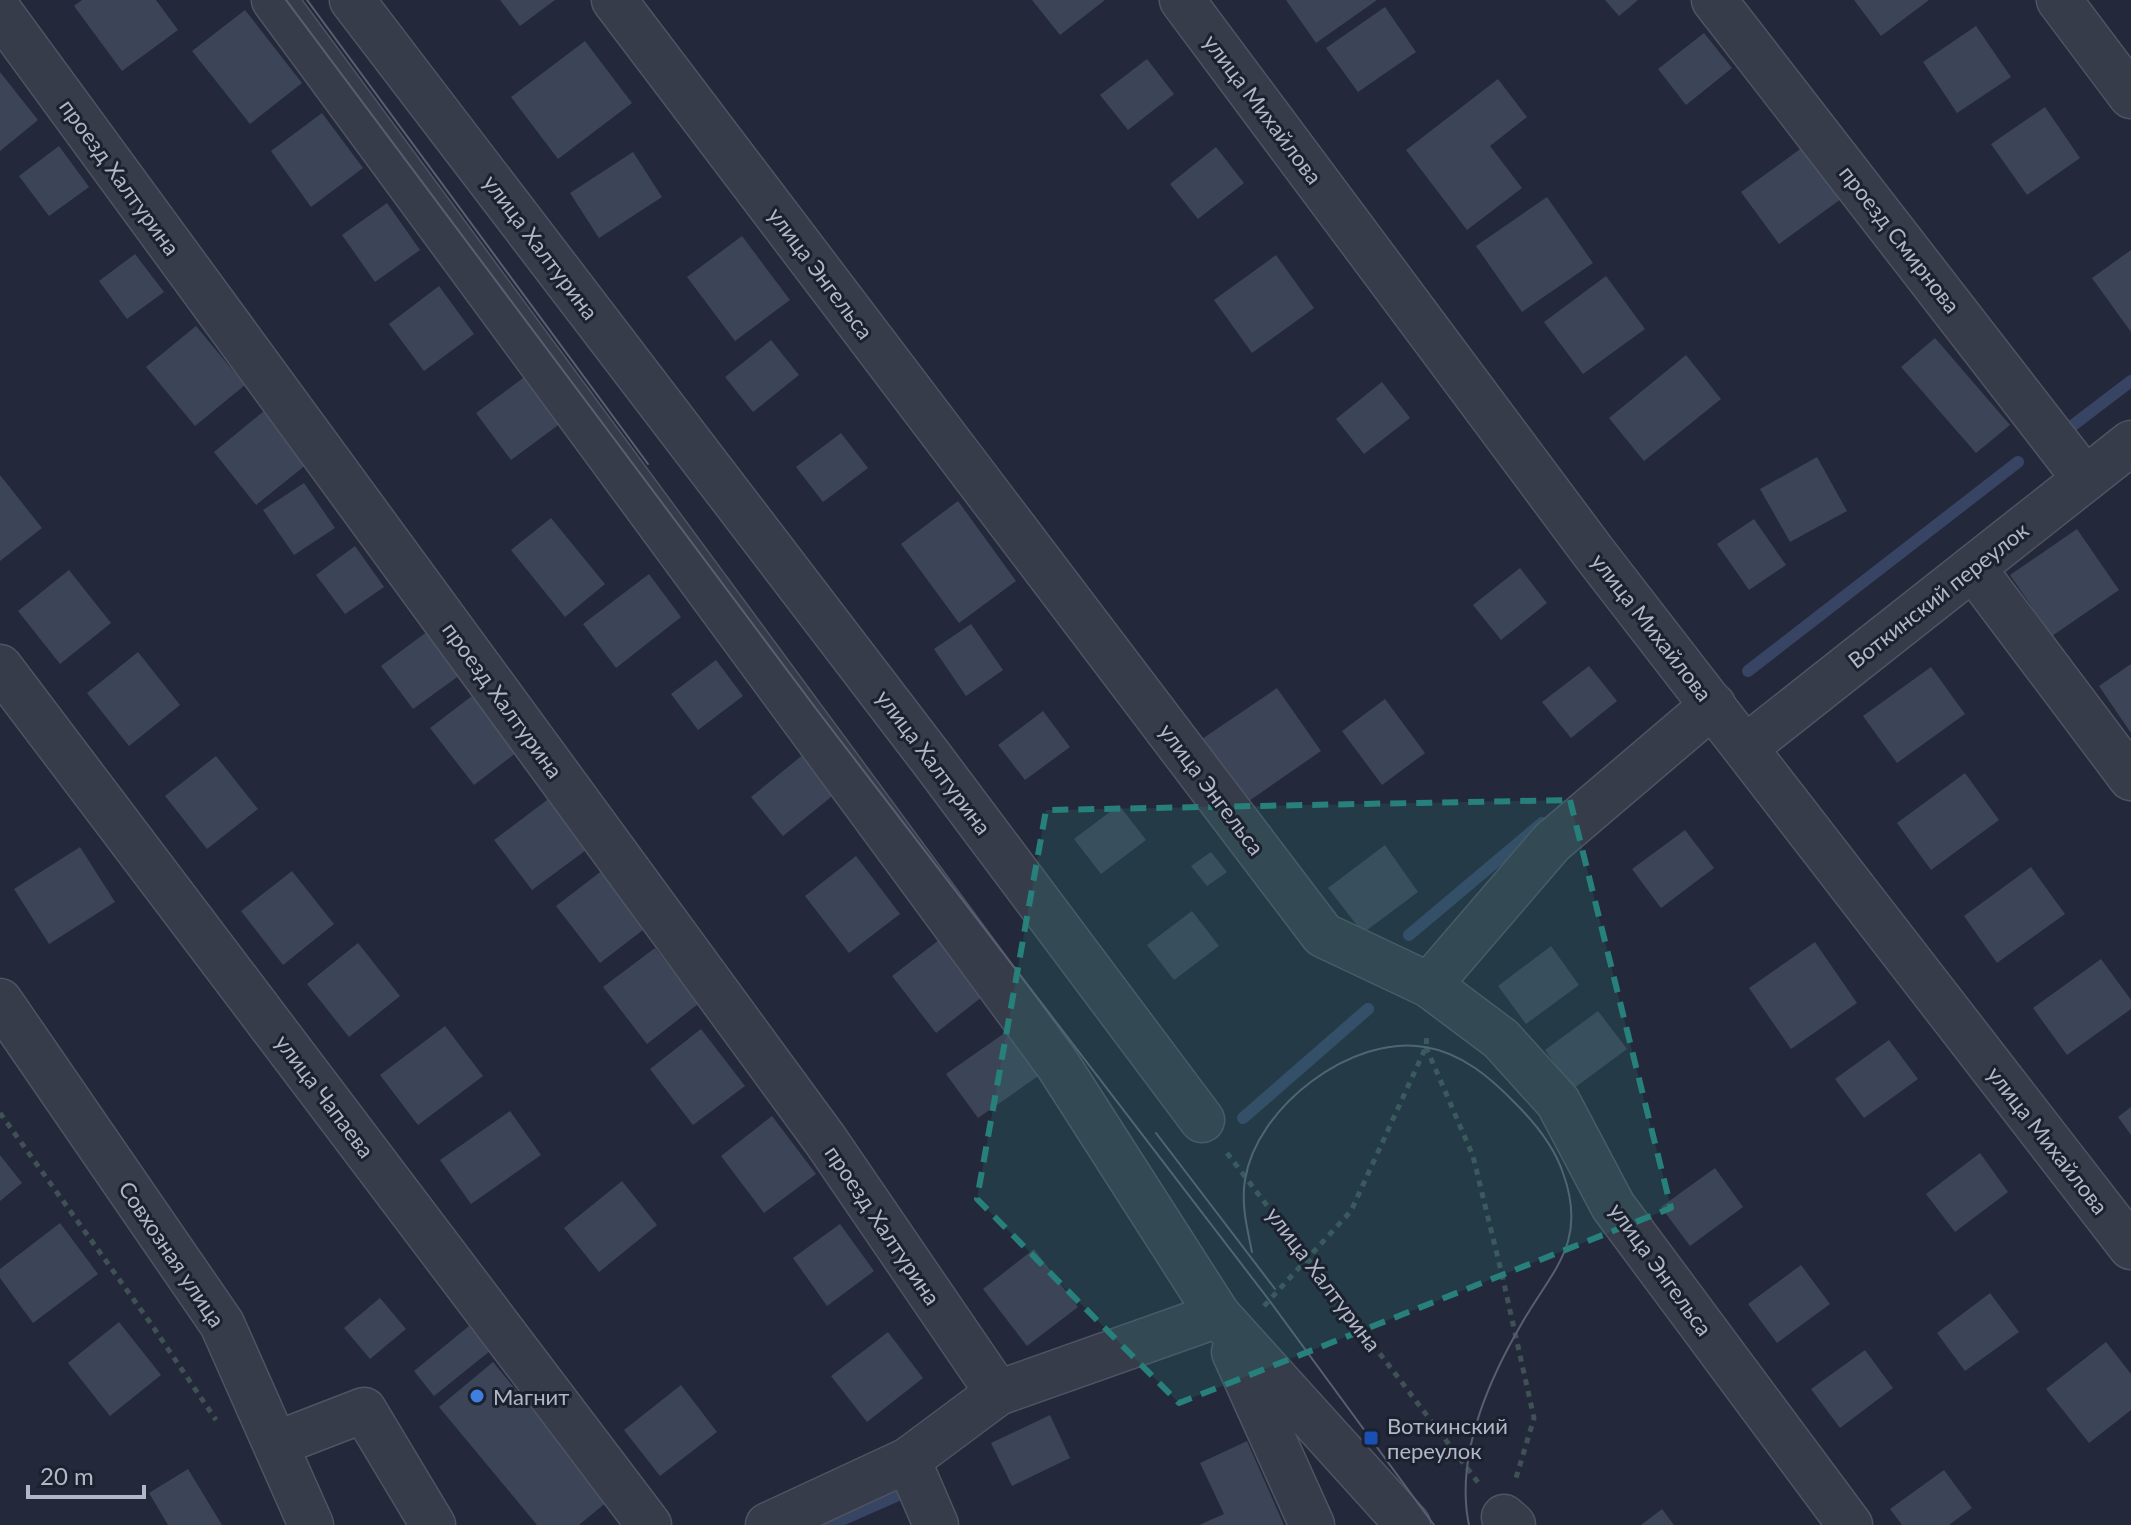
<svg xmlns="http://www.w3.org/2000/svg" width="2131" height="1525" viewBox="0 0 2131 1525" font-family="Lato,sans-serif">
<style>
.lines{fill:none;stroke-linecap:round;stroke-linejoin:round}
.stream{stroke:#384463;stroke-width:12}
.building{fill:#3c4457}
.minor-casing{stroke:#4e5462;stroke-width:47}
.path{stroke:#3f5155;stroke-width:5;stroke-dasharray:6 6;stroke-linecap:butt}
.minor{stroke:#363c4a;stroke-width:44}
.tram{stroke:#585f71;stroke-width:2}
.marked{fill:#27807b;fill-opacity:0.2;stroke:#27807b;stroke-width:6;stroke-dasharray:16 10;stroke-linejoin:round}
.shop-dot{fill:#3f7fe0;stroke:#1c212f;stroke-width:3}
.transit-dot{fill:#1a4fb4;stroke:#1c212f;stroke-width:3}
.labels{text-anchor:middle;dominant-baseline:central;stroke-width:6;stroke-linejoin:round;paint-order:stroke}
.street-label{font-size:22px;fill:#b1b7c6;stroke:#1c212f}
.poi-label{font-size:22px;fill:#b1b7c6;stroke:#1c212f;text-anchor:start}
</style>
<rect width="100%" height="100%" fill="#23293a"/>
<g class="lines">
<g class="stream">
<polyline points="2068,429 2131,381"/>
<polyline points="1748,671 2018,462"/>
<polyline points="1409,935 1542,823"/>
<polyline points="1243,1118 1368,1009"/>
<polyline points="830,1525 896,1496"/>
</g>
</g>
<g class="building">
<polygon points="82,0 156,0 178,30 122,71 74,6"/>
<polygon points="500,0 555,0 520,26"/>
<polygon points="1032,0 1105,0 1060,35"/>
<polygon points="1286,0 1377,0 1316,43"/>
<polygon points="1605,0 1638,0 1619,16"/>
<polygon points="1854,0 1929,0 1881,36"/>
<polygon points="1385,7 1416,52 1358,92 1326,48"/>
<polygon points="245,10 302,83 250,124 192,51"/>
<polygon points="1976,26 2011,77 1957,113 1923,62"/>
<polygon points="1704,33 1732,68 1686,105 1658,69"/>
<polygon points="585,41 632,103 558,159 511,97"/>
<polygon points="1147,59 1174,94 1128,130 1100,95"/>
<polygon points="0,72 38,120 0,151"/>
<polygon points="1498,79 1527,117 1490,146 1522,188 1467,230 1406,150"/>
<polygon points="2045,107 2080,158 2027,195 1991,144"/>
<polygon points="322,113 363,168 311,207 271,151"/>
<polygon points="59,146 89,187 49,216 19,176"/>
<polygon points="1216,147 1244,183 1198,219 1170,184"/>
<polygon points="1803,147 1841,199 1779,244 1741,192"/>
<polygon points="633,152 662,197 599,238 570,193"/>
<polygon points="1547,197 1593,263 1522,312 1476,246"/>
<polygon points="387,203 420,250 375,282 342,235"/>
<polygon points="742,236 790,300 735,341 687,277"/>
<polygon points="2131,250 2131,332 2092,278"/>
<polygon points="135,254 164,292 127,319 99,281"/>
<polygon points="1276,255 1314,308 1252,353 1214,300"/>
<polygon points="1606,276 1645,329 1583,374 1544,322"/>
<polygon points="439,286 474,334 424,371 389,324"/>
<polygon points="196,326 245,385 195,426 146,367"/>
<polygon points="1935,338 2010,425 1976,453 1901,367"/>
<polygon points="771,340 799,375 753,412 725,377"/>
<polygon points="1686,355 1721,399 1644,461 1609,418"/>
<polygon points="527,375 561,423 511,460 476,413"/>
<polygon points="1382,382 1410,418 1364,454 1336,419"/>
<polygon points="264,411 307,464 256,505 214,452"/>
<polygon points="841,433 868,468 823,502 796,467"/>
<polygon points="1817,457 1847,511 1790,542 1760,489"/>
<polygon points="0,475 42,528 0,561"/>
<polygon points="304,483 335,528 294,555 263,510"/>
<polygon points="958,501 1016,581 959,623 901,544"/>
<polygon points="551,518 605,584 565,617 511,550"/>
<polygon points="1754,519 1786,565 1749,590 1717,544"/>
<polygon points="2077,529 2119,590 2052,636 2010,575"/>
<polygon points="355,546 384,587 345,614 316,575"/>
<polygon points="1520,568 1547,603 1501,640 1473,605"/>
<polygon points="69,570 111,623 60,664 18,611"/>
<polygon points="649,574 681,617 616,668 583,624"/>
<polygon points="971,624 1003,670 966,696 934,649"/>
<polygon points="428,631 460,675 413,709 381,666"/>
<polygon points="138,652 180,705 129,746 87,693"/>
<polygon points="716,660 743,696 698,730 671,694"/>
<polygon points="2131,664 2131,733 2099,686"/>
<polygon points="1589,666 1617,701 1571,738 1542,702"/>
<polygon points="1931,667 1965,714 1897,763 1863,716"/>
<polygon points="1277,688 1321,751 1246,803 1202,739"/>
<polygon points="481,689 525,746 474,785 430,728"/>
<polygon points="1385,699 1425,753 1382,785 1342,731"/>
<polygon points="1043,711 1070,747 1025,780 998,745"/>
<polygon points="804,754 836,793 783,836 751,797"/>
<polygon points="216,756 258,809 207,849 165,796"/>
<polygon points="1965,773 1999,820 1931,870 1897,823"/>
<polygon points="559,791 597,842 532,890 494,840"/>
<polygon points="1119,805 1146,840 1101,874 1074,839"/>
<polygon points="1685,830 1714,868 1661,908 1632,869"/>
<polygon points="1385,845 1418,892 1363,933 1328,888"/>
<polygon points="80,847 115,902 49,944 14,889"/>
<polygon points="1211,852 1227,872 1207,886 1191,866"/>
<polygon points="856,856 900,914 849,953 805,896"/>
<polygon points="608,866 652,923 600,963 556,906"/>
<polygon points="2031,867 2065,914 1997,963 1964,916"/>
<polygon points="292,871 334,924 283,965 241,911"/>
<polygon points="1192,911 1219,946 1174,980 1147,945"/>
<polygon points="943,937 987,993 936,1033 892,976"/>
<polygon points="1815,942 1857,1003 1791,1049 1749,988"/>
<polygon points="358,943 400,996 349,1037 307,984"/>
<polygon points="1551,946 1579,985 1526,1024 1498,986"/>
<polygon points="655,948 698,1004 647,1044 603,987"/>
<polygon points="2101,959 2131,1000 2131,1009 2067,1055 2033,1008"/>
<polygon points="1598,1011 1627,1049 1573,1089 1545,1050"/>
<polygon points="1016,1025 1047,1070 978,1118 946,1074"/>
<polygon points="445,1026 483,1076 418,1125 380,1075"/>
<polygon points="701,1029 745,1086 693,1125 650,1069"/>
<polygon points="1889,1040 1918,1079 1864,1118 1835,1079"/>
<polygon points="2131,1107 2131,1135 2118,1117"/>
<polygon points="510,1111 541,1155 471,1204 440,1160"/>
<polygon points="772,1116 816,1174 764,1213 721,1156"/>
<polygon points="1980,1153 2008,1192 1955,1232 1926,1194"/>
<polygon points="0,1155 22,1183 0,1201"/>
<polygon points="1715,1168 1743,1207 1690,1246 1661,1207"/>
<polygon points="622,1181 657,1225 599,1272 564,1228"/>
<polygon points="60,1223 98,1274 33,1323 0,1278 0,1269"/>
<polygon points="840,1224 874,1271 827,1306 793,1258"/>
<polygon points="1034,1249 1078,1307 1027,1346 983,1289"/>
<polygon points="1801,1265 1830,1304 1777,1343 1748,1304"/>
<polygon points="1990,1293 2019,1332 1965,1371 1937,1333"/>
<polygon points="380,1298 406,1329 370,1359 344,1328"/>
<polygon points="119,1322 161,1375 110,1416 68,1363"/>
<polygon points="469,1326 490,1351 434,1396 414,1371"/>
<polygon points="888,1332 923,1378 867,1422 831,1376"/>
<polygon points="2106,1342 2131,1374 2131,1410 2089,1443 2046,1389"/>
<polygon points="1865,1350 1893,1388 1840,1428 1811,1389"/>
<polygon points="493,1362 608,1501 579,1525 537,1525 439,1407"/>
<polygon points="681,1385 717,1432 660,1476 624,1430"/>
<polygon points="1050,1415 1070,1458 1012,1486 991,1443"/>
<polygon points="1247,1441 1284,1525 1199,1525 1224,1514 1200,1463"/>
<polygon points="188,1469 222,1525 168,1525 149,1493"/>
<polygon points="1944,1470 1972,1508 1949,1525 1902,1525 1890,1509"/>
<polygon points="1662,1509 1674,1525 1641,1525"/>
</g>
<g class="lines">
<defs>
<g id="minor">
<polyline points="274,0 1058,1065 1218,1315 1408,1525"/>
<polyline points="352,0 931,758 1202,1120"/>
<polyline points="614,0 1323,935 1429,985 1501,1039 1558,1102 1613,1206 1850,1525"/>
<polyline points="1182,0 1594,553 2131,1247"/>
<polyline points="1714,0 2085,479"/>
<polyline points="2059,0 2131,96"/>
<polyline points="0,12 826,1141 998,1393"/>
<polyline points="1973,568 2131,778"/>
<polyline points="0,667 649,1525"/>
<polyline points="1746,747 2131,443"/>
<polyline points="1429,985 1552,842 1713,705"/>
<polyline points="0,1001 222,1324 311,1525"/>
<polyline points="1234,1352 1312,1525"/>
<polyline points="276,1444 364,1410 433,1525"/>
<polyline points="908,1460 936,1525"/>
<polyline points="1504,1517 1513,1525"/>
<polyline points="768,1525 908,1460 998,1393 1218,1315"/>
</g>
</defs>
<use href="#minor" class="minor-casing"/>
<g class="path">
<polyline points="1426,1047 1473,1156 1503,1279 1534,1418 1516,1478"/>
<polyline points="0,1113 149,1321 216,1420"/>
<polyline points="1227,1153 1480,1485"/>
<polyline points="1264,1306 1351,1211 1426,1047 1427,1034"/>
</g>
<use href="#minor" class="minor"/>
<g class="tram">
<polyline points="286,0 817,710 1269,1300 1434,1525"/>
<polyline points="307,0 648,464"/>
<polyline points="1156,1133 1275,1289"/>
<path d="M1252,1252C1247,1228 1241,1204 1245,1180C1256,1107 1352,1034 1425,1047C1462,1053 1491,1078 1516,1104C1536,1124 1554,1146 1563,1173C1588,1242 1553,1269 1522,1323C1488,1381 1455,1458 1469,1525"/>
</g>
</g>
<path class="marked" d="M1570,800L1671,1208L1179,1403L977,1199L1046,810Z"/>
<circle class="shop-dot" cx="477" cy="1396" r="8"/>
<rect class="transit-dot" x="1363" y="1430" width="16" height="16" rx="4"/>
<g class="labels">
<g class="street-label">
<text transform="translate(1263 109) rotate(53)">улица Михайлова</text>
<text transform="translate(120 177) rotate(54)">проезд Халтурина</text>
<text transform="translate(1900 239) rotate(52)">проезд Смирнова</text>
<text transform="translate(541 247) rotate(53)">улица Халтурина</text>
<text transform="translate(821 273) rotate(53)">улица Энгельса</text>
<text transform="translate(1938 595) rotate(-38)">Воткинский переулок</text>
<text transform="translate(1652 627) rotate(52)">улица Михайлова</text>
<text transform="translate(503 700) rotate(54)">проезд Халтурина</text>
<text transform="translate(934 762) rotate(53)">улица Халтурина</text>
<text transform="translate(1212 789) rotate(53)">улица Энгельса</text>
<text transform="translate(325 1096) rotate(53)">улица Чапаева</text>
<text transform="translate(2048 1140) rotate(52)">улица Михайлова</text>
<text transform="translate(883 1225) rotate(56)">проезд Халтурина</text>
<text transform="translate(172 1254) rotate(56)">Совхозная улица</text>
<text transform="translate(1661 1269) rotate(54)">улица Энгельса</text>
<text transform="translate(1324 1279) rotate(53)">улица Халтурина</text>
</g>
<g class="poi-label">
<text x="493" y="1396">Магнит</text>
<text x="1387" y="1425">Воткинский<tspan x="1387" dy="25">переулок</tspan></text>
</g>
</g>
<path d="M28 1485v12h116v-12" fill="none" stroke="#b1b7c6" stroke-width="4"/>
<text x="40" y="1485" font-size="24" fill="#b1b7c6" stroke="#1c212f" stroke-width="6" paint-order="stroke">20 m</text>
</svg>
